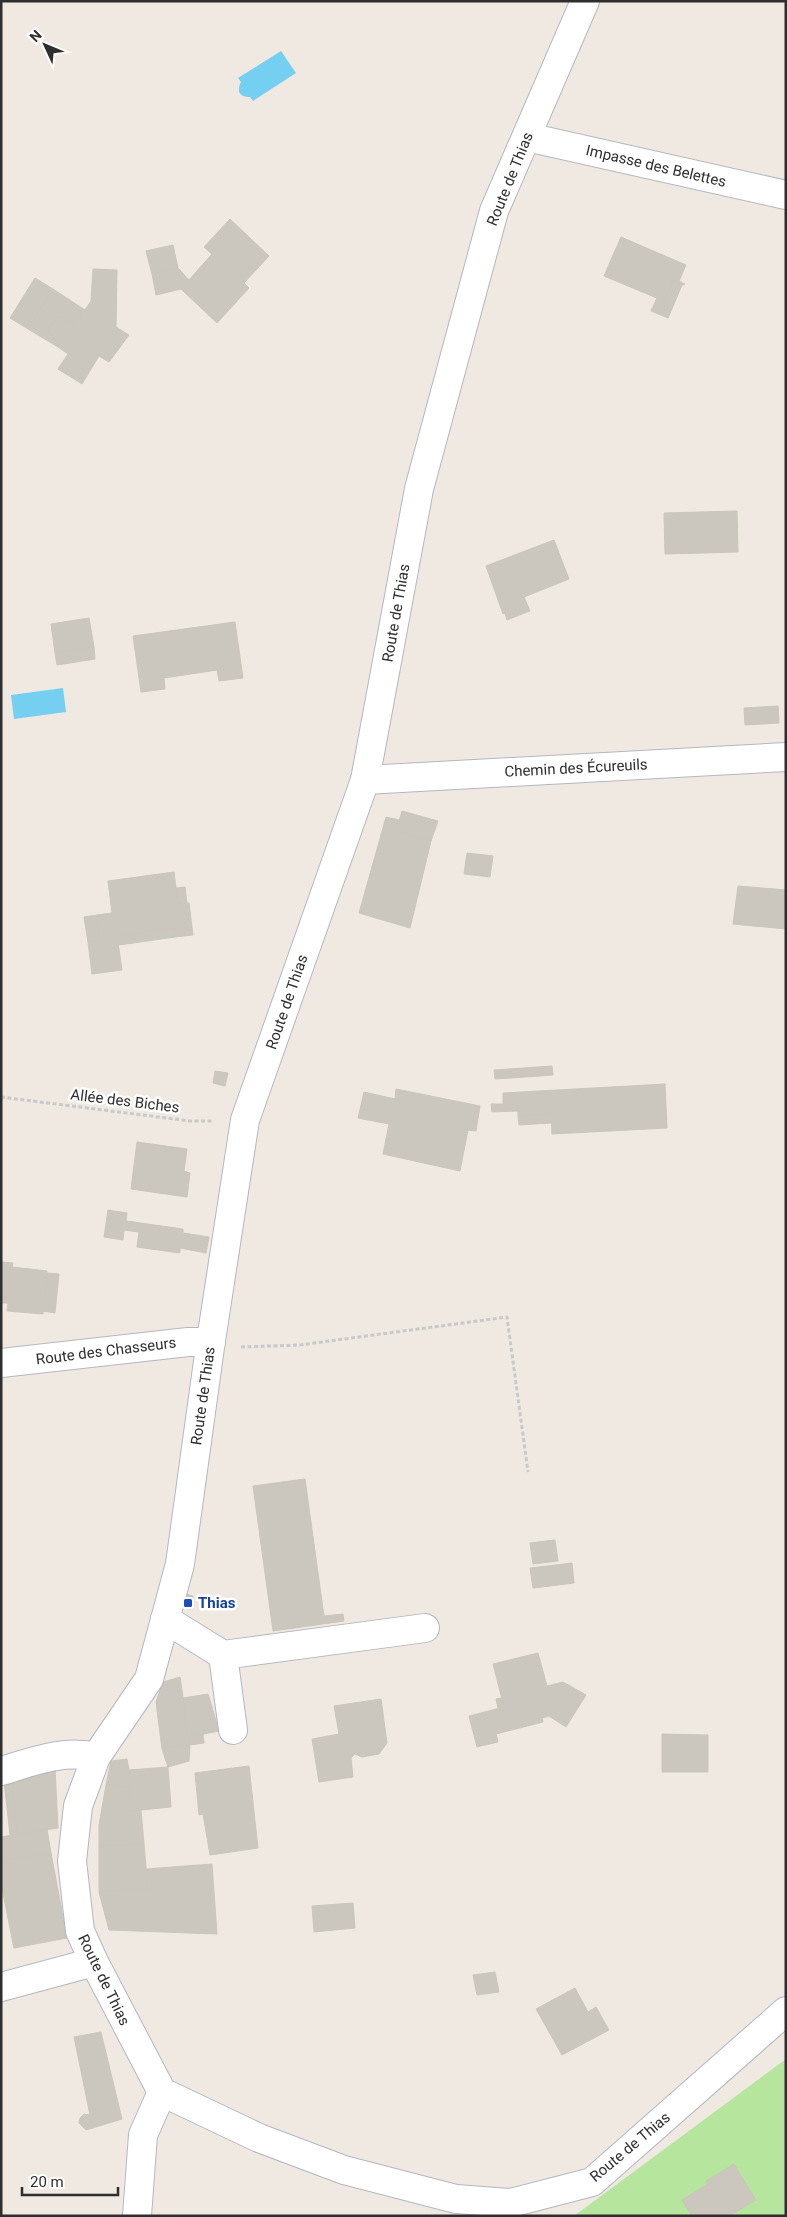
<svg xmlns="http://www.w3.org/2000/svg" width="787" height="2217" viewBox="0 0 787 2217" font-family="Roboto,sans-serif">
<style>
.green{fill:#b6e59e}
.water{fill:#75cff0}
.building{fill:#cbc7bf;stroke:#cbc5ba}
.lines{fill:none;stroke-linecap:round;stroke-linejoin:round}
.minor-casing{stroke:#b4b7c1;stroke-width:30}
.path{stroke:#c9c9c9;stroke-width:3;stroke-dasharray:4 2.5;stroke-linecap:butt}
.minor{stroke:#fff;stroke-width:28}
.transit-dot{fill:#1a4fb4;stroke:#fff;stroke-width:2}
.labels{text-anchor:middle;dominant-baseline:central;stroke-width:5;stroke-linejoin:round;paint-order:stroke}
.street-label{font-size:15px;fill:#2e2e2e;stroke:#fff}
.transit-label{font-size:15px;font-weight:bold;fill:#164399;stroke:#fff;text-anchor:start}
</style>
<rect width="100%" height="100%" fill="#efe9e1"/>
<polygon class="green" points="786,2059 786,2216 574,2216"/>
<g class="water">
<path d="M281,51L296,73L253,101L250,97C240,97 236,92 241,82L238,78Z"/>
<polygon points="63,688 66,712 14,719 11,695"/>
</g>
<g class="building">
<polygon points="230,219 269,256 244,283 249,288 217,323 181,289 156,295 152,274 178,268 189,280 212,254 204,247"/>
<polygon points="621,237 686,265 679,281 685,284 682,285 673,280 664,301 604,276"/>
<polygon points="173,245 178,268 152,274 146,251"/>
<polygon points="93,269 117,270 116,327 129,335 109,362 99,356 82,384 58,369 68,354 58,347 61,341 47,333 58,315 75,325 91,301"/>
<polygon points="35,278 53,289 28,329 10,318"/>
<polygon points="673,280 682,285 668,318 651,311 657,298 664,301"/>
<polygon points="53,289 85,310 75,325 58,315 47,333 61,341 58,347 28,329"/>
<polygon points="737,511 738,552 665,554 664,513"/>
<polygon points="554,540 569,579 524,597 530,611 507,620 505,613 503,614 486,566"/>
<polygon points="89,618 94,647 55,653 51,624"/>
<polygon points="235,622 243,678 219,681 217,670 164,678 165,689 141,692 133,636"/>
<polygon points="94,647 95,659 57,665 55,653"/>
<polygon points="778,706 779,723 745,725 744,708"/>
<polygon points="402,811 438,821 431,841 396,831"/>
<polygon points="386,817 399,820 396,831 431,841 410,928 359,913"/>
<polygon points="467,853 493,856 490,877 464,874"/>
<polygon points="174,872 178,904 189,903 193,935 175,937 174,928 117,936 122,970 92,974 88,942 100,940 97,915 112,913 108,881"/>
<polygon points="738,886 786,890 786,929 733,924"/>
<polygon points="185,887 187,903 178,904 176,888"/>
<polygon points="97,915 100,940 88,942 84,917"/>
<polygon points="174,928 175,937 119,945 117,936"/>
<polygon points="552,1066 553,1075 525,1077 524,1068"/>
<polygon points="524,1068 525,1077 495,1079 494,1070"/>
<polygon points="215,1071 228,1073 225,1086 213,1083"/>
<polygon points="665,1084 667,1128 552,1134 551,1114 518,1116 518,1104 503,1104 503,1093"/>
<polygon points="396,1089 480,1106 476,1131 468,1130 460,1171 383,1154 389,1124 358,1118 364,1092 395,1099"/>
<polygon points="491,1104 518,1104 518,1111 492,1112"/>
<polygon points="551,1114 551,1123 519,1125 518,1116"/>
<polygon points="137,1142 187,1149 184,1171 190,1173 187,1197 131,1189"/>
<polygon points="108,1210 127,1213 126,1221 183,1229 183,1233 209,1237 206,1253 180,1248 180,1253 137,1247 139,1232 124,1230 123,1240 104,1237"/>
<polygon points="1,1262 13,1263 12,1267 47,1271 43,1314 7,1311 8,1303 1,1303"/>
<polygon points="47,1273 59,1274 55,1313 43,1311"/>
<polygon points="305,1479 324,1616 343,1614 344,1621 273,1631 253,1486"/>
<polygon points="555,1540 558,1561 533,1564 530,1543"/>
<polygon points="572,1563 574,1583 533,1588 530,1568"/>
<polygon points="186,1594 193,1596 191,1609 184,1608"/>
<polygon points="538,1653 547,1686 563,1682 586,1695 566,1727 549,1716 542,1718 543,1722 496,1734 498,1742 477,1747 469,1716 504,1707 493,1664"/>
<polygon points="180,1677 190,1745 162,1749 156,1702 163,1682"/>
<polygon points="208,1694 219,1731 188,1737 183,1698"/>
<polygon points="502,1698 504,1707 498,1708 496,1699"/>
<polygon points="381,1699 387,1743 379,1754 362,1757 355,1754 351,1758 353,1777 319,1782 312,1739 339,1734 334,1706"/>
<polygon points="203,1734 204,1743 190,1745 188,1737"/>
<polygon points="662,1734 708,1735 708,1772 662,1772"/>
<polygon points="190,1745 189,1761 168,1767 162,1749"/>
<polygon points="127,1759 129,1770 168,1767 171,1807 131,1811 129,1788 106,1785 111,1761"/>
<polygon points="249,1766 258,1848 210,1855 203,1814 199,1815 195,1773"/>
<polygon points="55,1768 58,1828 17,1834 11,1780"/>
<polygon points="11,1780 17,1834 10,1835 4,1781"/>
<polygon points="106,1785 129,1788 131,1811 141,1810 144,1844 99,1846 99,1825"/>
<polygon points="47,1829 51,1853 1,1861 1,1837"/>
<polygon points="144,1844 148,1889 99,1892 99,1846"/>
<polygon points="51,1853 67,1938 14,1948 1,1883 1,1861"/>
<polygon points="212,1864 217,1934 109,1930 99,1892 148,1889 146,1869"/>
<polygon points="353,1903 355,1928 314,1932 312,1906"/>
<polygon points="495,1972 499,1992 477,1995 473,1975"/>
<polygon points="575,1988 588,2012 596,2007 609,2030 562,2055 536,2009"/>
<polygon points="101,2032 122,2119 86,2130 79,2123 80,2118 84,2114 90,2115 74,2037"/>
<polygon points="734,2164 756,2200 729,2216 692,2216 682,2200 708,2184 706,2181"/>
</g>
<g class="lines">
<defs>
<g id="minor">
<polyline points="585,1 494,211 419,489 365,780 245,1120 210,1347 180,1564 149,1679 96,1757 78,1806 72,1861 80,1931 94,1962 162,2092 259,2138 344,2170 456,2199 511,2203 592,2182 786,2011"/>
<polyline points="527,137 786,195"/>
<polyline points="365,780 786,757"/>
<polyline points="1,1363 188,1342 211,1342"/>
<polyline points="165,1619 223,1655 425,1628"/>
<polyline points="223,1655 233,1730"/>
<path d="M1,1771C32,1762 63,1749 96,1757"/>
<polyline points="1,1987 94,1962"/>
<polyline points="137,2216 143,2135 162,2092"/>
</g>
</defs>
<use href="#minor" class="minor-casing"/>
<g class="path">
<polyline points="1,1097 190,1121 214,1121"/>
<polyline points="241,1347 300,1345 507,1317 528,1472"/>
</g>
<use href="#minor" class="minor"/>
</g>
<rect class="transit-dot" x="183" y="1598" width="10" height="10" rx="2.5"/>
<g class="labels">
<g class="street-label">
<text transform="translate(656 166) rotate(13)">Impasse des Belettes</text>
<text transform="translate(510 179) rotate(-68)">Route de Thias</text>
<text transform="translate(396 613) rotate(-80)">Route de Thias</text>
<text transform="translate(576 768) rotate(-3)">Chemin des Écureuils</text>
<text transform="translate(287 1002) rotate(-71)">Route de Thias</text>
<text transform="translate(125 1101) rotate(7)">Allée des Biches</text>
<text transform="translate(106 1351) rotate(-7)">Route des Chasseurs</text>
<text transform="translate(203 1396) rotate(-82)">Route de Thias</text>
<text transform="translate(104 1980) rotate(64)">Route de Thias</text>
<text transform="translate(630 2147) rotate(-40)">Route de Thias</text>
</g>
<g class="transit-label">
<text x="198" y="1603">Thias</text>
</g>
</g>
<rect width="787" height="2217" fill="none" stroke="#2e2e2e" stroke-width="5"/>
<g transform="translate(45 45) rotate(314)" stroke="#ffffff" stroke-width="4" paint-order="stroke">
<path d="M0-4L9 19L0 12L-9 19Z" fill="#2e2e2e"/>
<text y="-8" font-size="14" font-weight="bold" text-anchor="middle" fill="#2e2e2e">N</text>
</g>
<path d="M22 2187v8h96v-8" fill="none" stroke="#2e2e2e" stroke-width="2.5"/>
<text x="30" y="2187" font-size="15" fill="#2e2e2e" stroke="#ffffff" stroke-width="4" paint-order="stroke">20 m</text>
</svg>
